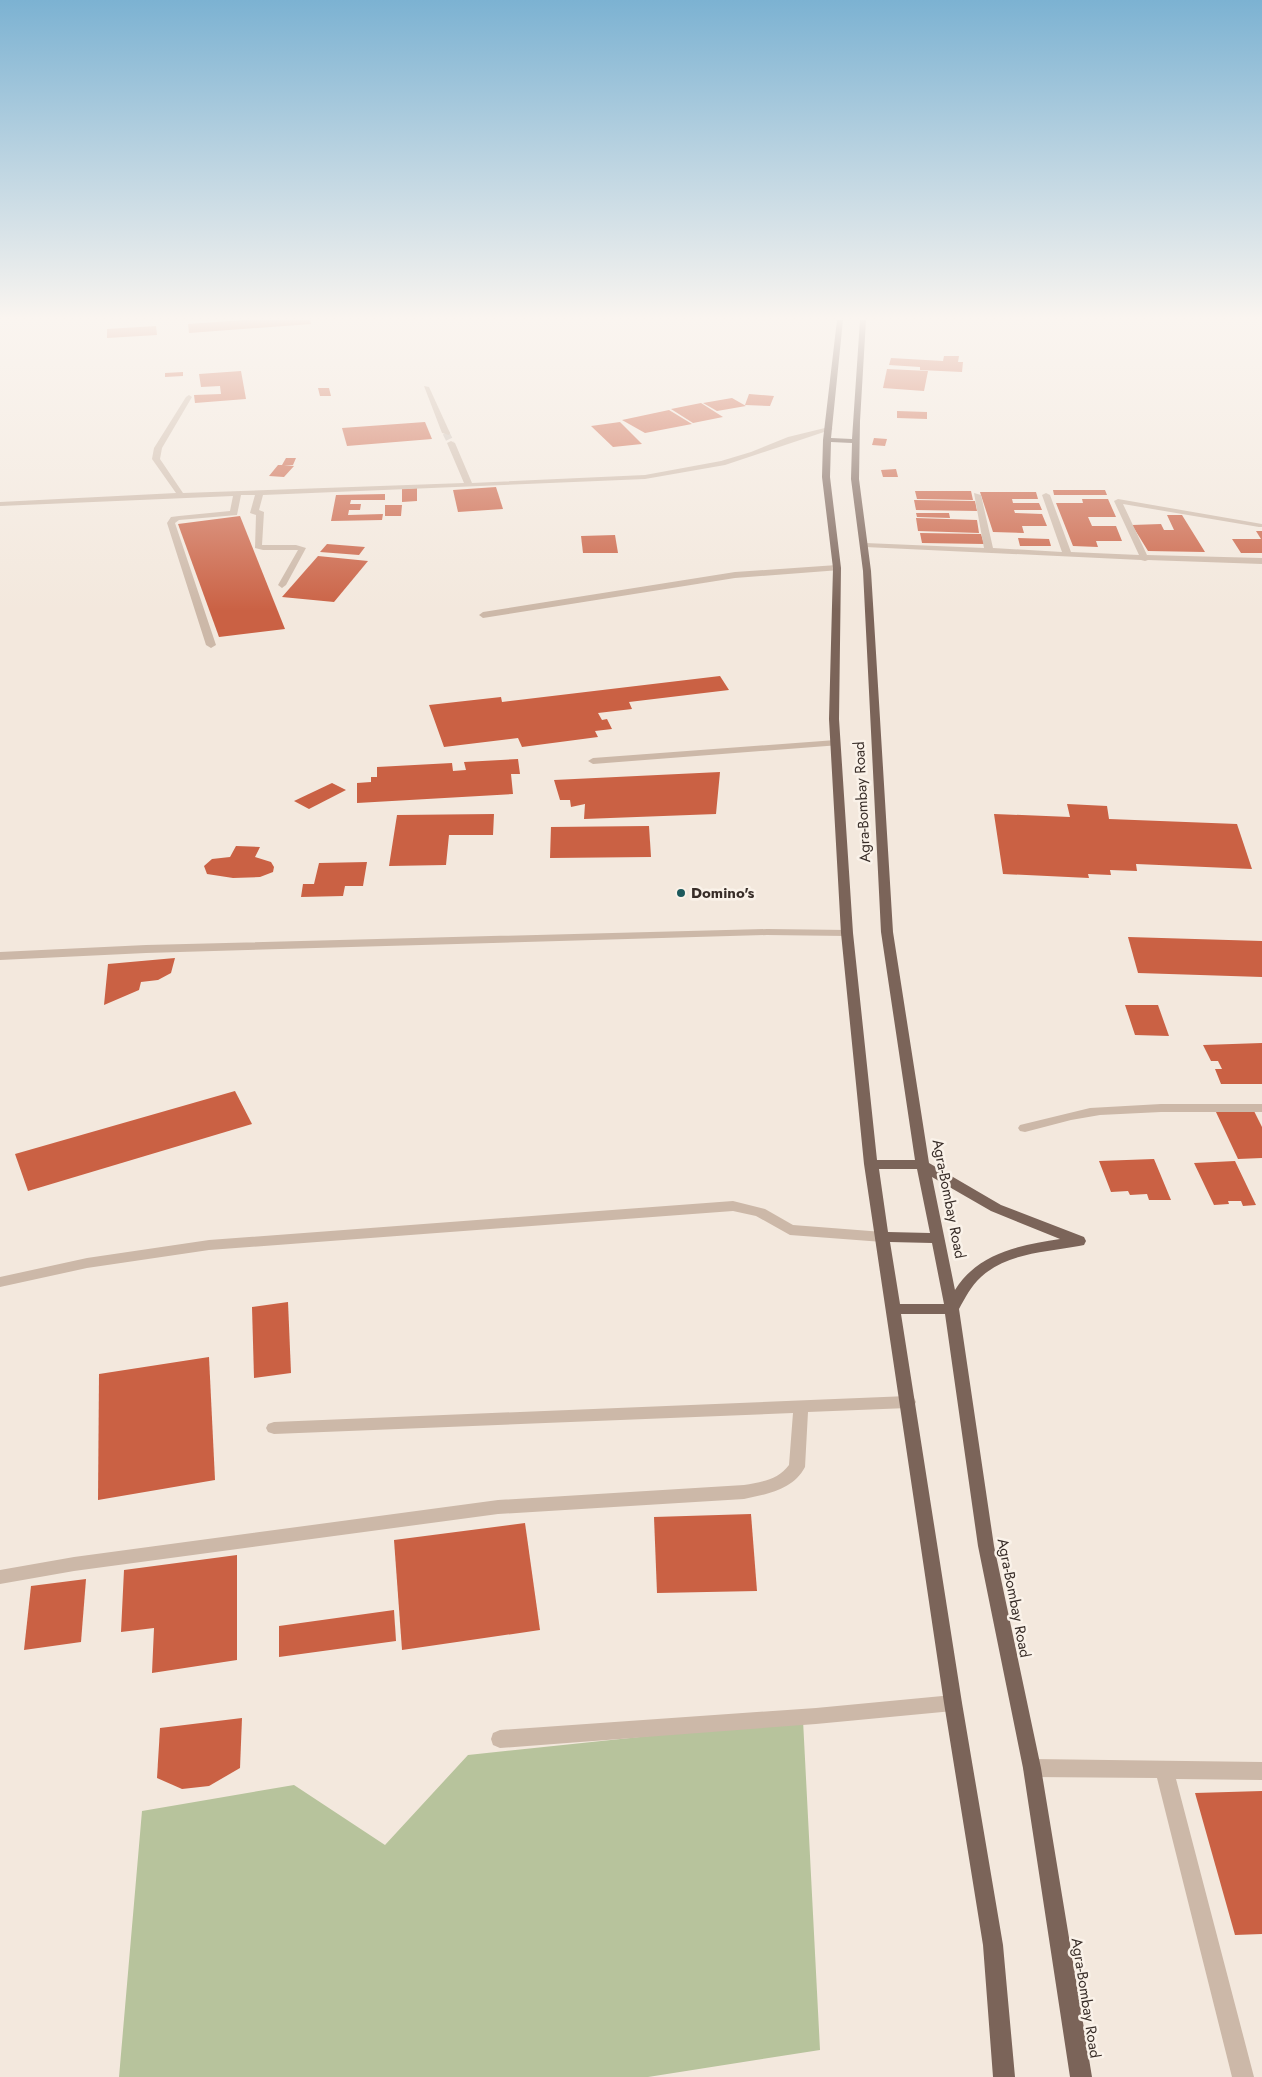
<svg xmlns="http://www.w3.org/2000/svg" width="1262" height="2077" viewBox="0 0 1262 2077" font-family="Jost,sans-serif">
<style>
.green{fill:#b7c39c}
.building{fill:#ca6144}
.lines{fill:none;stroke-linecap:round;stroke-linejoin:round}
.minor-tunnel{stroke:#cec3b9;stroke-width:7;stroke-dasharray:7 4;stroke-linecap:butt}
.minor{fill:#ccb8a8;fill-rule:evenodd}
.major{fill:#7b6459;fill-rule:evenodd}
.poi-dot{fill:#1c595c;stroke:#faf2e9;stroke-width:2}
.labels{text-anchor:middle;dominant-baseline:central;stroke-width:5;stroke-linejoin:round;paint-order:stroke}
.street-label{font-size:15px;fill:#382d28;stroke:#faf2e9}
.poi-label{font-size:15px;font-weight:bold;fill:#382d28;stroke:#faf2e9;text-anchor:start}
</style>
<rect width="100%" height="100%" fill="#f3e8dd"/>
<polygon class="green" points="803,1720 820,2050 648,2077 119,2077 142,1811 294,1785 385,1845 468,1755"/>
<g class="building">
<polygon points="244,320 310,320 311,324 189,333 188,324"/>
<polygon points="156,326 157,335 107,338 107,329"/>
<polygon points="944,356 959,356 958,362 963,362 962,372 920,370 920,367 889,365 891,358 943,361"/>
<polygon points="887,369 928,371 924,391 883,388"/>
<polygon points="241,371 246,399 195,403 194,395 221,394 220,386 201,387 199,374"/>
<polygon points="183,372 183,376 165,377 165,373"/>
<polygon points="318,388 329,388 331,396 320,396"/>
<polygon points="749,394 774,396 770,406 745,405"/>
<polygon points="732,398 746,406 717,411 703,403"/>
<polygon points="701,403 723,417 693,423 671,409"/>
<polygon points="669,410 692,424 645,433 622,420"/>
<polygon points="897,411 927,412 927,419 897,418"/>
<polygon points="425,422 432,439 347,446 342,428"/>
<polygon points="620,422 642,444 613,447 591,426"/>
<polygon points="874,438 887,439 885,446 872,445"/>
<polygon points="286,458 296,458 293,465 284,465 294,466 284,477 269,476 278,465 282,465"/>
<polygon points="896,469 898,477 883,477 881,470"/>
<polygon points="496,487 503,509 458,512 453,490"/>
<polygon points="417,488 417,501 402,502 402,489"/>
<polygon points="1053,490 1105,490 1107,495 1054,495"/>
<polygon points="915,491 971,491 973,500 917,499"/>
<polygon points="980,492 1036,492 1038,499 1012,499 1013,503 1039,503 1042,510 1014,510 1015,513 1042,514 1047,526 1022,526 1024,533 993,532"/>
<polygon points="385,494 385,500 351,500 350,504 361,504 360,510 349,510 348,515 383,514 382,520 331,521 336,495"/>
<polygon points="1082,499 1108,499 1116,517 1088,517 1092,526 1116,526 1122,541 1096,541 1098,547 1073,546 1056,503 1083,503"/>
<polygon points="914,500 975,501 977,511 916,510"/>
<polygon points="385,505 402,505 401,516 385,516"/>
<polygon points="916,513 949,513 950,518 917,517"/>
<polygon points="1167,515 1182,515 1205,552 1148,551 1132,525 1161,524 1164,530 1174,530"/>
<polygon points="240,516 285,629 219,637 178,524"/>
<polygon points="916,518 977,520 979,533 918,531"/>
<polygon points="1256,531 1262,531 1262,553 1241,553 1232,539 1261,539"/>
<polygon points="920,533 981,534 984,544 922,543"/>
<polygon points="615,535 618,553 583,553 581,536"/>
<polygon points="1018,538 1049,539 1051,546 1020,546"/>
<polygon points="327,544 365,547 359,555 320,552"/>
<polygon points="318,556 368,561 334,602 282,597"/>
<polygon points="720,676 729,690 629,702 632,709 598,713 602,720 607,719 612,729 595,731 598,737 522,747 518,738 444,747 429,705 501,697 502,702"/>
<polygon points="518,759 520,774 511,774 513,794 357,803 357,783 371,782 371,777 377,777 377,767 452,763 453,771 466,770 464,762"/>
<polygon points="720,772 716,814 584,819 585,804 571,807 570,800 560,800 554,780"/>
<polygon points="332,783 346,790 309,809 294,801"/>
<polygon points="1067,804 1107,806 1109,819 1237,824 1252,869 1136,864 1137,871 1110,870 1111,875 1088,874 1089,878 1003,874 994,814 1070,817"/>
<polygon points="494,814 493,835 449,835 446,865 389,866 397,815"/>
<polygon points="649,826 651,857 550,858 551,827"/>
<polygon points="236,846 260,847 255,857 271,862 274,867 273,872 260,877 233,878 207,874 204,866 212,859 230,857"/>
<polygon points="367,862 363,886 345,886 343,896 301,897 303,884 314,884 319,863"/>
<polygon points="1128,937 1262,941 1262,977 1138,973"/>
<polygon points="175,958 171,973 158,980 141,982 139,990 104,1005 108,964"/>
<polygon points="1125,1005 1158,1005 1169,1036 1135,1035"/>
<polygon points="1262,1043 1262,1084 1221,1084 1215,1069 1222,1069 1218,1061 1211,1061 1203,1045"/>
<polygon points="235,1091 252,1124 28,1191 15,1154"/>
<polygon points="1254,1111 1262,1127 1262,1158 1238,1159 1216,1112"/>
<polygon points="1154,1159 1171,1200 1149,1200 1147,1194 1130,1195 1128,1191 1111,1192 1099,1161"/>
<polygon points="1235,1161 1256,1205 1243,1206 1241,1201 1228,1201 1229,1204 1214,1205 1194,1163"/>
<polygon points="288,1302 291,1373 254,1378 252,1307"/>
<polygon points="209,1357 215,1480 98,1500 99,1374"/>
<polygon points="751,1514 757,1591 657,1593 654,1517"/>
<polygon points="525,1523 540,1630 402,1650 394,1540"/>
<polygon points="237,1555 237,1660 152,1673 154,1628 121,1632 124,1570"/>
<polygon points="86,1579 81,1642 24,1650 31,1586"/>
<polygon points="394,1610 396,1641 279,1657 279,1626"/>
<polygon points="242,1718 240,1768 209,1786 182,1789 157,1778 160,1728"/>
<polygon points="1262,1791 1262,1934 1235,1935 1195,1793"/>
</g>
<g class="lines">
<polyline class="minor-tunnel" points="446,433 451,443"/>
<g class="minor">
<polygon points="424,386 429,387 450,433 449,435 442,433"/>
<polygon points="189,395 192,397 162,448 160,459 183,493 464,483 447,443 451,441 455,443 472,483 645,475 721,461 751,452 788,437 829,427 833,429 725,465 645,479 263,495 259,510 264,512 262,545 296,545 306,548 286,585 282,588 278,585 298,550 263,550 255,548 256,515 250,513 255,495 241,495 237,515 179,520 175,523 216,645 211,648 206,645 167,523 171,517 179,516 230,511 233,496 0,506 0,502 176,493 152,459 154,448 186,397"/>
<polygon points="974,493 981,495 993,548 1062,552 1042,495 1046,493 1050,495 1071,552 1139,555 1114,501 1118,499 1262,524 1262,527 1259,527 1123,504 1147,555 1262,558 1262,564 1148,560 1145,561 1141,560 865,547 861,545 865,543 984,548"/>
<polygon points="837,565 841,568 840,570 735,578 483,618 479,615 483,612 735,572"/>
<polygon points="836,740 840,741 840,745 593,764 588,761 593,758"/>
<polygon points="767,929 847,930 853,933 847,936 767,935 146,953 0,960 0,952 146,945"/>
<polygon points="1161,1104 1262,1104 1262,1112 1161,1112 1100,1115 1071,1120 1025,1132 1020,1131 1018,1128 1020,1125 1090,1108"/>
<polygon points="733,1201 765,1209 793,1225 883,1232 888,1233 890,1237 888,1241 883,1242 790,1235 756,1216 733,1211 209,1250 87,1268 0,1287 0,1277 87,1258 209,1240"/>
<path d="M908,1396L914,1398L916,1402L914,1406L908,1408L808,1412L805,1467C793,1490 767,1494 744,1499L498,1514L74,1571L0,1584V1570L74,1557L498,1500L744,1485C761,1482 778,1480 789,1465L793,1413L274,1434L268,1432L266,1428L268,1424L274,1422Z"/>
<polygon points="953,1695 959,1697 962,1703 959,1709 953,1711 816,1724 500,1748 493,1745 491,1739 493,1733 500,1730 816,1708"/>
<polygon points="1032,1759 1262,1762 1262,1780 1176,1779 1254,2077 1232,2077 1157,1778 1032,1777 1025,1774 1023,1768 1025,1762"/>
</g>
<path class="major" d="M837,320H843L831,438L852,439L860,320H866L860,421L859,479L871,571L893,932L929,1163L1001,1205L1084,1237L1086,1241L1084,1245L1079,1246C1046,1252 1007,1253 981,1277C971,1286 965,1298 959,1309L994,1546L1041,1768L1092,2077H1070L1023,1768L978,1546L945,1314H901L962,1703L1003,1945L1015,2077H993L983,1945L944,1703L864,1164L841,933L829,719L833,568L822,477L823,440ZM831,442L852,443L851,479L863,571L881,932L915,1160H877L853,933L839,719L841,568L830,477ZM879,1169H917L930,1233L888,1232ZM932,1177L991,1211L1060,1239C1020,1245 978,1253 955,1290ZM890,1242L932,1243L944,1304H900Z"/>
</g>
<linearGradient id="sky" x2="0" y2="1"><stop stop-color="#7cb2d2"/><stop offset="0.52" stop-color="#faf5f0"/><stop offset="1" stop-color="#faf5f0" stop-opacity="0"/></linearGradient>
<rect width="1262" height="611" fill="url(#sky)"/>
<circle class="poi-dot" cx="681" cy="893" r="5"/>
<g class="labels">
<g class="street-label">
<text transform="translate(862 802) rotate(-93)">Agra-Bombay Road</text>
<text transform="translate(949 1199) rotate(79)">Agra-Bombay Road</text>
<text transform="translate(1014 1598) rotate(79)">Agra-Bombay Road</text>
<text transform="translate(1086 1998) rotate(81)">Agra-Bombay Road</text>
</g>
<g class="poi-label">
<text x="691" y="893">Domino's</text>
</g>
</g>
</svg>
